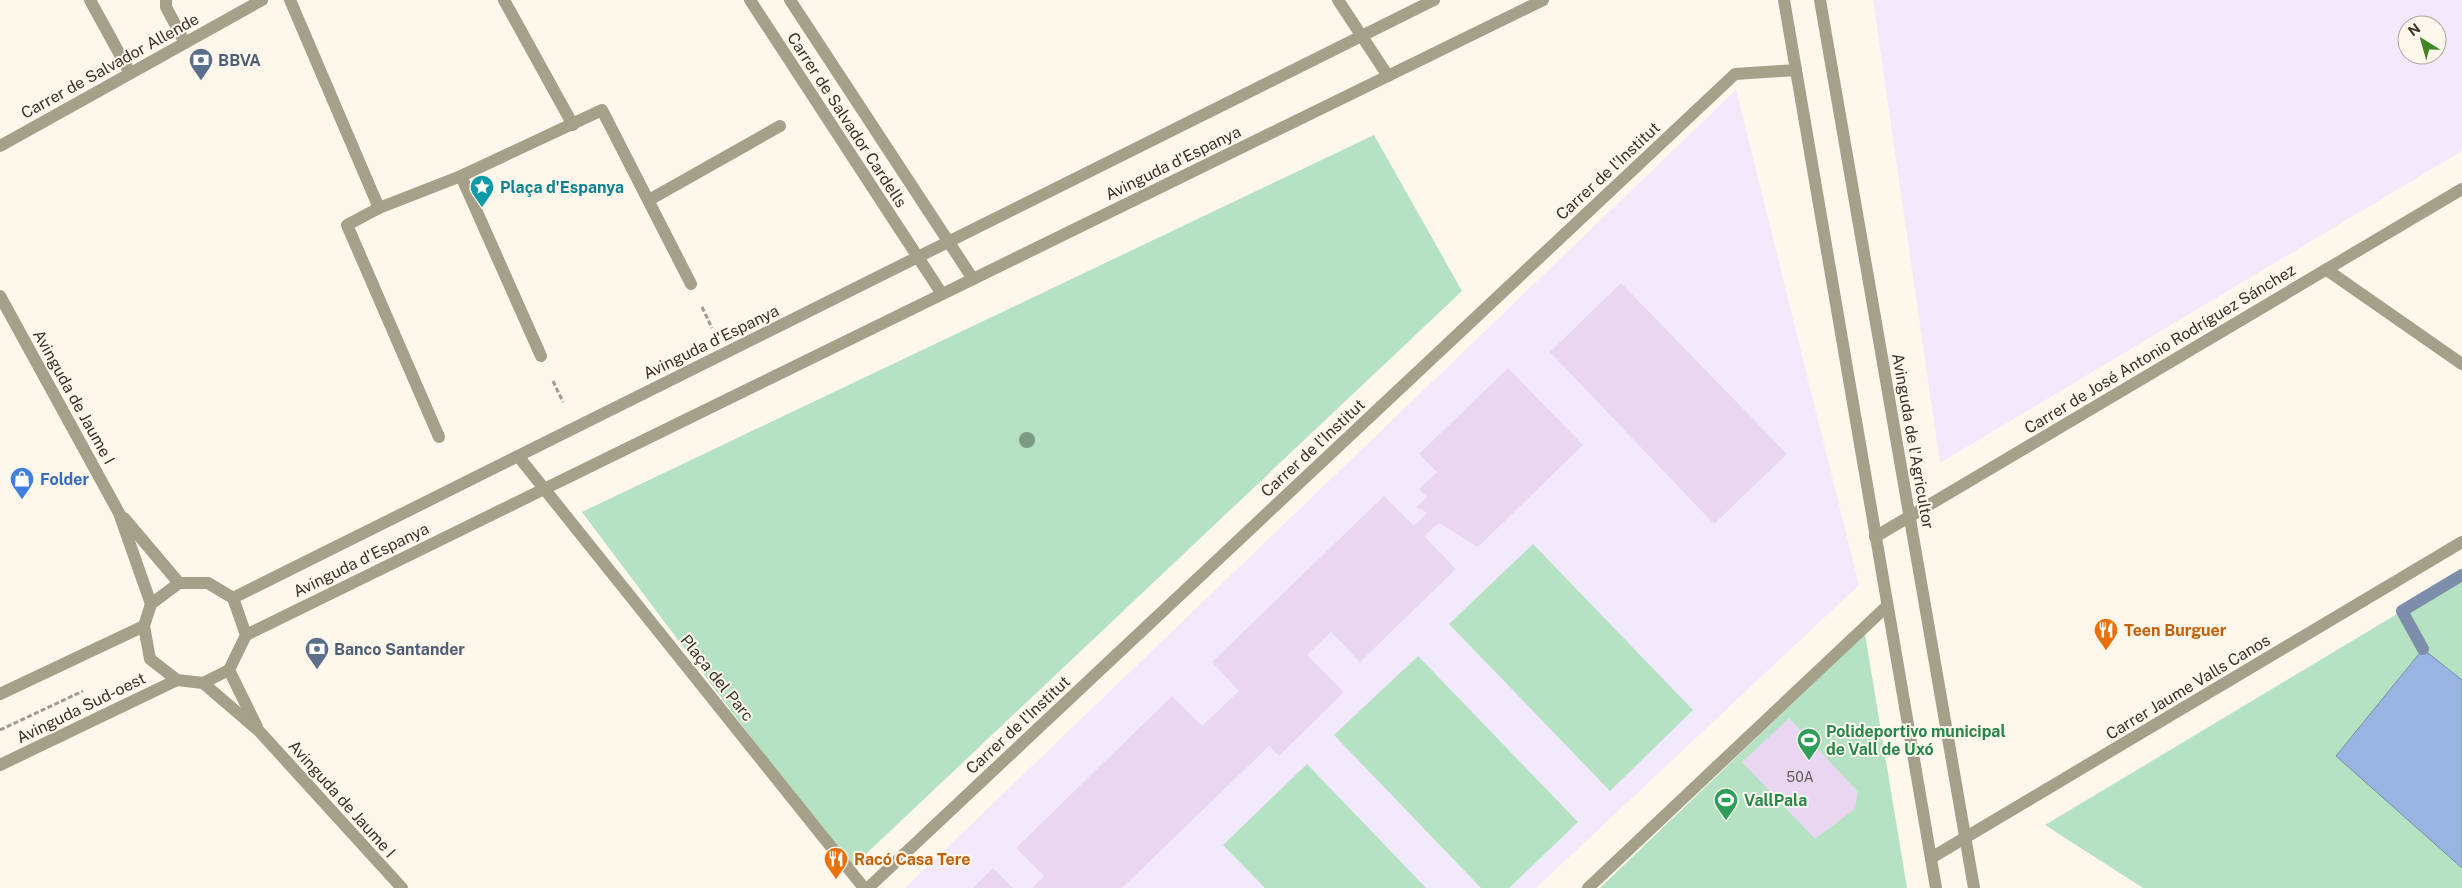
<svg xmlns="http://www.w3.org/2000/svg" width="2462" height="888" viewBox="0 0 2462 888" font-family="'Public Sans',sans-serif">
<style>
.education{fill:#f3e9fd;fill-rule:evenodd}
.green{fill:#b4e2c3}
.water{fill:#98b5e2;stroke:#7c8eaa}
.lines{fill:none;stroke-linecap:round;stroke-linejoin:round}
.stream{stroke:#7c8eaa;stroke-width:12}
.building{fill:#e9d7f1}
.path{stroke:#a19a8f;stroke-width:3;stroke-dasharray:5 2.5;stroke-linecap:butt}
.minor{stroke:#a4a089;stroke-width:12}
.tree{fill:#7c9a83}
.labels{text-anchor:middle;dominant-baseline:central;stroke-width:4;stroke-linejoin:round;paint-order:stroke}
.number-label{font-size:14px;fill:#655b5a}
.service-label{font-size:16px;font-weight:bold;fill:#4e5e75;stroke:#fdf7ec;text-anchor:start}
.street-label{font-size:16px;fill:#393227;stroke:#fdf7ec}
.culture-label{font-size:16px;font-weight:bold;fill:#0d838f;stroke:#fdf7ec;text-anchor:start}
.shop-label{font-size:16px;font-weight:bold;fill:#366cbe;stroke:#fdf7ec;text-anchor:start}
.food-label{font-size:16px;font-weight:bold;fill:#c56008;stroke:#fdf7ec;text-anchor:start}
.leisure-label{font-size:16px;font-weight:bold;fill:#27864d;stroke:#fdf7ec;text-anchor:start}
</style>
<rect width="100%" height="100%" fill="#fdf7ec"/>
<g class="education">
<path d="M1873,0H2462V151L1940,463ZM2407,25H2437V55H2407Z"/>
<polygon points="1736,90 1859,585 1536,888 905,888"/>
</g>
<g class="green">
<polygon points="1374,135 1462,291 850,869 582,512"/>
<polygon points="1533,544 1693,710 1610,791 1449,624"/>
<polygon points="2462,575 2462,888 2143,888 2045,825"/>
<polygon points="1865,634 1907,888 1600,888"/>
<polygon points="1418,656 1578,822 1509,888 1481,888 1334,735"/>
<polygon points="1307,764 1426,888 1265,888 1223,845"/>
</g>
<polygon class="water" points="2423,649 2462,680 2462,868 2336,756"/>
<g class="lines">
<polyline class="stream" points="2423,649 2402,611 2462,575"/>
</g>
<g class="building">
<polygon points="1621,283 1787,454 1714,524 1550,352"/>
<polygon points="1508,368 1583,445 1478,547 1439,523 1424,536 1456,569 1360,662 1331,632 1307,655 1344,692 1279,756 1269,746 1122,888 1032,888 1044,876 1016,848 1172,696 1202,726 1239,691 1212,662 1384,496 1414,526 1427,513 1416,507 1427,497 1419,489 1437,472 1419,454"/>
<polygon points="1789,718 1858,792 1855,809 1815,839 1742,762"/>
<polygon points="993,868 1013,888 973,888"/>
</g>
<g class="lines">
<g class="path">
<polyline points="702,307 712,328"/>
<polyline points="553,381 563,402"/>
<polyline points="0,730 83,691"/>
</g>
<g class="minor">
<polyline points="90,0 130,73"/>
<polyline points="166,0 166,7 185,43"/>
<polyline points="290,0 379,208"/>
<polyline points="504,0 573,125"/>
<polyline points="750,0 942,294"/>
<polyline points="790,0 973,279"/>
<polyline points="1338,0 1388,76"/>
<polyline points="1784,0 1936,888"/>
<polyline points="1820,0 1974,888"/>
<polyline points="0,146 262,0"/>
<polyline points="461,176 541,356"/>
<polyline points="649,200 780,126"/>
<polyline points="2327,270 2462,364"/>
<polyline points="0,296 119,513 151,604"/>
<polyline points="439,437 347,225 379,208 461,176 602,110 691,284"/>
<polyline points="518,456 864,888"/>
<polyline points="124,518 179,583"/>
<polyline points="1875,537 2462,189"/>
<polygon points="179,583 208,583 233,598 246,635 229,670 203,683 177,680 150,659 144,626 151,604"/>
<polyline points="233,598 1434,0"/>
<polyline points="246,635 1543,0"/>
<polyline points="229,670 257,727"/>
<polyline points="203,683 259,731 402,888"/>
<polyline points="0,694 144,626"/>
<polyline points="0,765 177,680"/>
<polyline points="1931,858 2462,542"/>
<polyline points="868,888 1735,74 1796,70"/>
<polyline points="1588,888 1887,606"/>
</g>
</g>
<circle class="tree" cx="1027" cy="440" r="8"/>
<defs>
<symbol id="bank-pin" viewBox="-11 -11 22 30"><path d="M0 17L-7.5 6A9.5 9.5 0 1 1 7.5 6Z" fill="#5c6f8a" stroke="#fdf7ec"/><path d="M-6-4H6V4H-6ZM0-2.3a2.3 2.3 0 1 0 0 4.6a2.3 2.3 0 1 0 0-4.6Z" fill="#fff"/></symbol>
<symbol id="sight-pin" viewBox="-11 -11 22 30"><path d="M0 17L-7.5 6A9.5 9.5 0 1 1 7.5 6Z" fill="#0f9aa8" stroke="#fdf7ec"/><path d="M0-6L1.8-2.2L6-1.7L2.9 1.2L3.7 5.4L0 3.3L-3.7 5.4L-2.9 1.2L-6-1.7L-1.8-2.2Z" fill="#fff"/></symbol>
<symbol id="shop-pin" viewBox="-11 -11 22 30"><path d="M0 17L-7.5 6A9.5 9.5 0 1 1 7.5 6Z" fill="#3f7fe0" stroke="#fdf7ec"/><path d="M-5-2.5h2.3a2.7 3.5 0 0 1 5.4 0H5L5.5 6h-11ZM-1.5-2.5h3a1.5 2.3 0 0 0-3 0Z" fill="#fff"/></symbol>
<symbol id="restaurant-pin" viewBox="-11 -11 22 30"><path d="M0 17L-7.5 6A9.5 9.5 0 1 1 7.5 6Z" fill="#e8710a" stroke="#fdf7ec"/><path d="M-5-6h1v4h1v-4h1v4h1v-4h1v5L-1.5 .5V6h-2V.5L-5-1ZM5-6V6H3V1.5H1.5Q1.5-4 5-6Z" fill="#fff"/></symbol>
<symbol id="stadium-pin" viewBox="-11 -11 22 30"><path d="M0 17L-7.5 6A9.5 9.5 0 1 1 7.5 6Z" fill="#2e9e5b" stroke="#fdf7ec"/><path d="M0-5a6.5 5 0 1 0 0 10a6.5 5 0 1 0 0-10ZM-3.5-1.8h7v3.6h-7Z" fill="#fff"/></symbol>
</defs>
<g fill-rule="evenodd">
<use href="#bank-pin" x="187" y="46" width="28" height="38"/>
<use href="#sight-pin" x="468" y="173" width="28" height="38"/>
<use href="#shop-pin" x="8" y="465" width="28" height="38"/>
<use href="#restaurant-pin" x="2092" y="616" width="28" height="38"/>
<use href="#bank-pin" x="303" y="635" width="28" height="38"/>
<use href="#stadium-pin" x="1795" y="726" width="28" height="38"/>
<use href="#stadium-pin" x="1712" y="786" width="28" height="38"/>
<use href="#restaurant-pin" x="822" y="845" width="28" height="38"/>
</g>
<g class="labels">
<g class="number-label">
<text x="1800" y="777">50A</text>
</g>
<g class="service-label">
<text x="218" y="60">BBVA</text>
<text x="334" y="649">Banco Santander</text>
</g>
<g class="street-label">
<text transform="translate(110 66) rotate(-29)">Carrer de Salvador Allende</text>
<text transform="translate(847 120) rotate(57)">Carrer de Salvador Cardells</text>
<text transform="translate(1173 163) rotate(-26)">Avinguda d'Espanya</text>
<text transform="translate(1608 171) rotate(-43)">Carrer de l'Institut</text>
<text transform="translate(711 342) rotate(-26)">Avinguda d'Espanya</text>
<text transform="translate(2160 349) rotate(-31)">Carrer de José Antonio Rodríguez Sánchez</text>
<text transform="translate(74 397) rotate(61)">Avinguda de Jaume I</text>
<text transform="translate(1913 441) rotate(80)">Avinguda de l'Agricultor</text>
<text transform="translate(1313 448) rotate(-43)">Carrer de l'Institut</text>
<text transform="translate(361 560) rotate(-26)">Avinguda d'Espanya</text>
<text transform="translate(717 678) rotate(51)">Plaça del Parc</text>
<text transform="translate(2188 687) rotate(-31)">Carrer Jaume Valls Canos</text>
<text transform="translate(81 708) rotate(-26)">Avinguda Sud-oest</text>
<text transform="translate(1018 725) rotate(-43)">Carrer de l'Institut</text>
<text transform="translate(342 799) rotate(48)">Avinguda de Jaume I</text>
</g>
<g class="culture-label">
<text x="500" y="187">Plaça d'Espanya</text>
</g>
<g class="shop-label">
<text x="40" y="479">Folder</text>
</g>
<g class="food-label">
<text x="2124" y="630">Teen Burguer</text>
<text x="854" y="859">Racó Casa Tere</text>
</g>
<g class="leisure-label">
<text x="1826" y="731">Polideportivo municipal<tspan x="1826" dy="18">de Vall de Uxó</tspan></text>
<text x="1744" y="800">VallPala</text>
</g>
</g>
<g transform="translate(2422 40) rotate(323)"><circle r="24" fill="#fdf7ec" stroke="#afa89d"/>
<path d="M0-4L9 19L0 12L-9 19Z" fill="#438527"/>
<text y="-8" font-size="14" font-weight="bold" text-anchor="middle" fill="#393227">N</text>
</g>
</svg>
